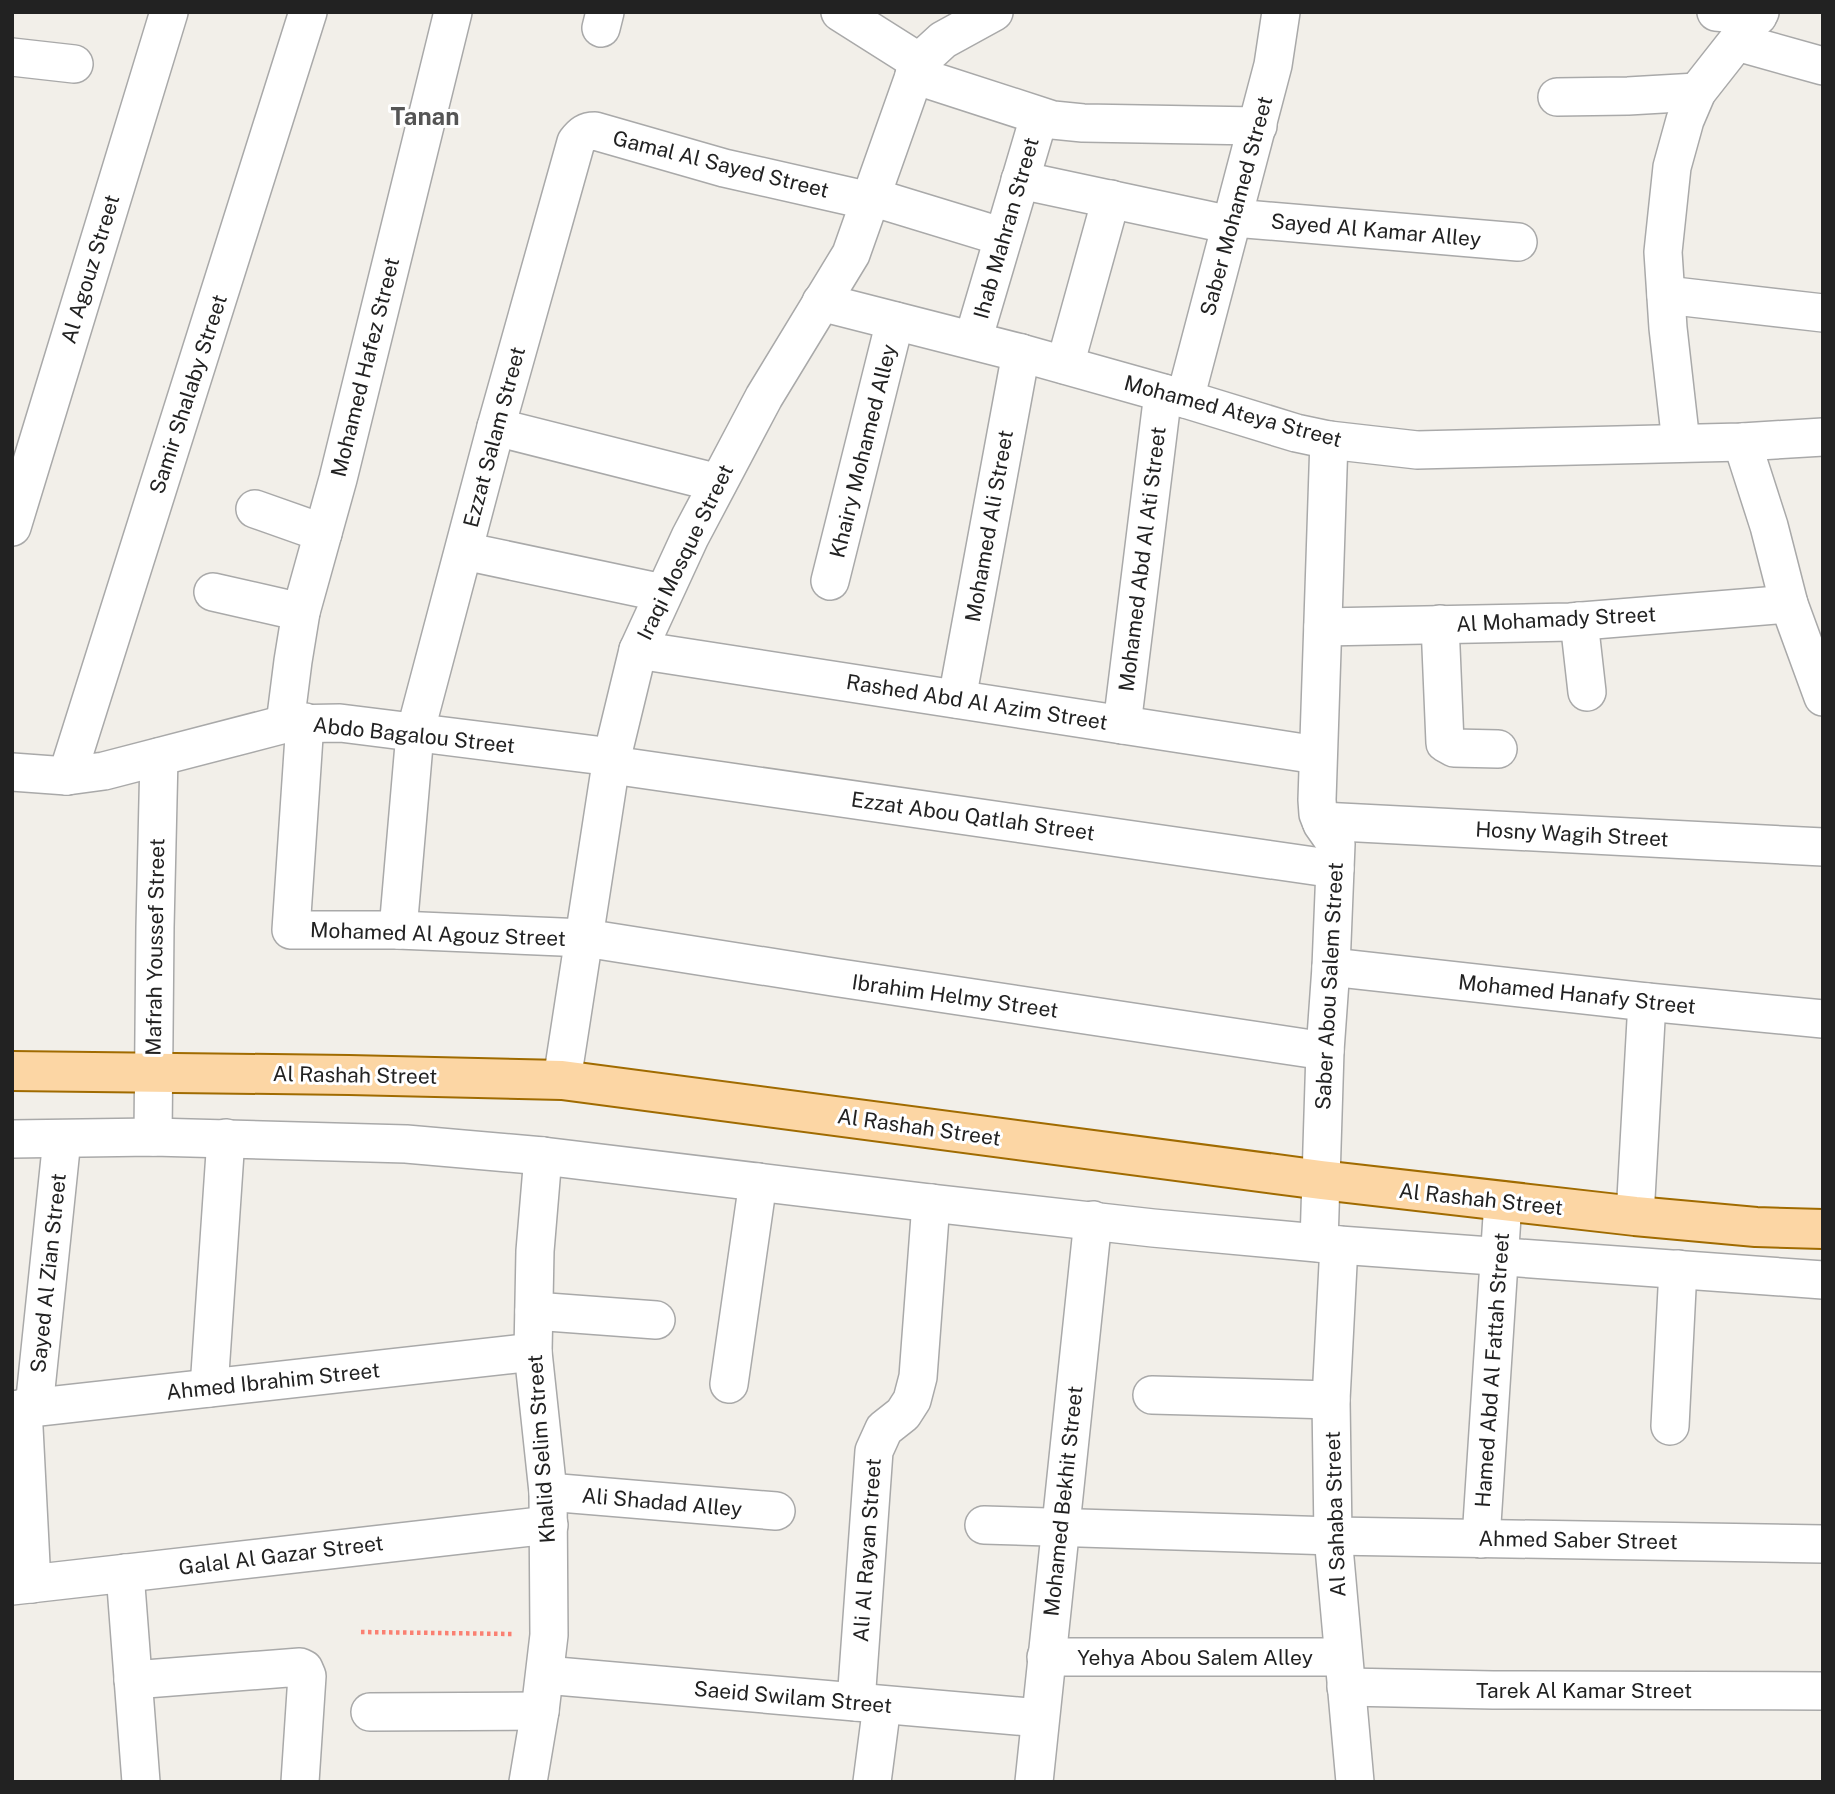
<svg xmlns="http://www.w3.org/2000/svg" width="1835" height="1794" viewBox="0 0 1835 1794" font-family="'Public Sans',sans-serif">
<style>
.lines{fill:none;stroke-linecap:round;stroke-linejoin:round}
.minor-casing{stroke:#a9a9a9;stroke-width:40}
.major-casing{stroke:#a06b00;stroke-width:42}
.path{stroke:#fa8072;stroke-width:4.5;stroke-dasharray:3.5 3.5;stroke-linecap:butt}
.minor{stroke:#fff;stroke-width:37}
.major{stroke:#fcd6a4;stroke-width:38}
.labels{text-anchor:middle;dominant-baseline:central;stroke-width:6;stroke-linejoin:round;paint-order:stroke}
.street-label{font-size:21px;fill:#222;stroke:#fff}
.quarter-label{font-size:24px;font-weight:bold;fill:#555;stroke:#fff}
</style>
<rect width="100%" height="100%" fill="#f2efe9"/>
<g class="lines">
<defs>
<g id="minor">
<polyline points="840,12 919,62"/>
<polyline points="1716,12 1758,16"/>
<polyline points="601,28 605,12"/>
<polyline points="1737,42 1823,66"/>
<polyline points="12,57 74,64"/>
<polyline points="914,75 1053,120 1083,123 1258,126"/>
<polyline points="1557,97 1628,96 1697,92"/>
<polyline points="1020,180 1231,225"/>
<polyline points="872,197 1003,237"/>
<polyline points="1234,218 1518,242"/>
<polyline points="1666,295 1823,313"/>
<polyline points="821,302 1021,353 1185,399 1296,433 1329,440 1417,450 1742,442 1823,437"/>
<polyline points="973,340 1039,117"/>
<polyline points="1065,365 1111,199"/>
<polyline points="1185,399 1273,65 1281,12"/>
<polyline points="496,427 718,483"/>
<polyline points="1742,442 1769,526 1789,604 1823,697"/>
<polyline points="1681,443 1668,328 1663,252 1672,167 1685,120 1697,92 1760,12"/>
<polyline points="255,509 323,533"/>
<polyline points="12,527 169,12"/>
<polyline points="464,551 663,593"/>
<polyline points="830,581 895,321"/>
<polyline points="213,592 301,612"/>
<polyline points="1579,621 1587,692"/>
<polyline points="1440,624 1445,743 1454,748 1498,749"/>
<polyline points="1323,627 1570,622 1789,604"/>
<polyline points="638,650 1317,755"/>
<polyline points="957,699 1021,353"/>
<polyline points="305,722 291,930 398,930 585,938 833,977 1325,1051"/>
<polyline points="285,724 293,661 301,612 338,479 453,12"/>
<polyline points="1122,725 1163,393"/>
<polyline points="612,765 1335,869"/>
<polyline points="12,772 67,776 104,771 285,724 340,723 612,757"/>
<polyline points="67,776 308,12"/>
<polyline points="1321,821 1823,847"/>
<path d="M398,930L415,733L496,427L576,142C582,134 586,131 595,131L724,168L870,201"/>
<polyline points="1331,967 1647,1002 1823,1019"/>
<polyline points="562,1080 612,757 638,650 690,537 764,397 851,254 919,62 943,40 994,12"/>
<polyline points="153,1137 155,927 159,757"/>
<polyline points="12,1139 153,1137 406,1144 543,1156 931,1203 1153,1228 1339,1245 1823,1280"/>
<polyline points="1635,1216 1647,1002"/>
<polyline points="1319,1243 1325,1051 1331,967 1336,844 1322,824 1318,814 1317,800 1329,440"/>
<polyline points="1339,1245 1331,1400 1333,1536 1355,1782"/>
<polyline points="534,1311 656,1320"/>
<polyline points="729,1384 758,1182"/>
<polyline points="209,1388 226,1138"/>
<polyline points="1152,1395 1331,1400"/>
<polyline points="23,1408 32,1584"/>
<polyline points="34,1408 62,1139"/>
<polyline points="12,1410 533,1352"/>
<polyline points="1670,1426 1678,1269"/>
<polyline points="548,1492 776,1511"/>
<polyline points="984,1525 1333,1536 1823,1544"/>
<polyline points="1481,1539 1503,1201"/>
<polyline points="125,1573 141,1782"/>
<polyline points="12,1586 549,1525"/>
<polyline points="1046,1657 1343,1657"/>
<polyline points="545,1675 1040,1718"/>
<polyline points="133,1680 300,1667 304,1669 307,1676 300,1782"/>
<polyline points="1346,1687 1493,1690 1823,1691"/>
<polyline points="856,1702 874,1451 884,1429 903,1414 912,1400 918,1377 931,1203"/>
<polyline points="370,1712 540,1711"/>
<polyline points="528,1782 540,1711 549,1635 548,1492 533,1352 535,1251 543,1156"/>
<polyline points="872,1782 882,1705"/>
<polyline points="1034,1782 1093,1220"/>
</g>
<polyline id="major" points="12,1071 349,1075 562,1080 1321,1180 1635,1216 1756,1227 1823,1229"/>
</defs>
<use href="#minor" class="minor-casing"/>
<use href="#major" class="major-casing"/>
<polyline class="path" points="361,1632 514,1634"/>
<use href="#minor" class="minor"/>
<use href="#major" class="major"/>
</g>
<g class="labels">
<g class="street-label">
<text transform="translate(721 164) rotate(14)">Gamal Al Sayed Street</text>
<text transform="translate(1236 206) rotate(-75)">Saber Mohamed Street</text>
<text transform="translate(1006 228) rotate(-74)">Ihab Mahran Street</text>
<text transform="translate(1376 230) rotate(5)">Sayed Al Kamar Alley</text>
<text transform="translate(90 269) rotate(-73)">Al Agouz Street</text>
<text transform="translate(365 367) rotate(-76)">Mohamed Hafez Street</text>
<text transform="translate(188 394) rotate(-72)">Samir Shalaby Street</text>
<text transform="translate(1233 411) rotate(15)">Mohamed Ateya Street</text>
<text transform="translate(494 437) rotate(-75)">Ezzat Salam Street</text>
<text transform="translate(863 451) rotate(-76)">Khairy Mohamed Alley</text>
<text transform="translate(989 526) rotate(-80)">Mohamed Ali Street</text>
<text transform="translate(685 552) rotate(-64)">Iraqi Mosque Street</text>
<text transform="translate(1142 559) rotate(-83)">Mohamed Abd Al Ati Street</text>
<text transform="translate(1556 619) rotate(-3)">Al Mohamady Street</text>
<text transform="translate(977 702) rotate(9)">Rashed Abd Al Azim Street</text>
<text transform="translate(414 735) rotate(6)">Abdo Bagalou Street</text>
<text transform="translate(973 816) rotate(8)">Ezzat Abou Qatlah Street</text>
<text transform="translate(1572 834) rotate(3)">Hosny Wagih Street</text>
<text transform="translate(438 934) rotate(2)">Mohamed Al Agouz Street</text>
<text transform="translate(155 947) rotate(-89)">Mafrah Youssef Street</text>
<text transform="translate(1329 986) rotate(-87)">Saber Abou Salem Street</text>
<text transform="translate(1577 994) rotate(6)">Mohamed Hanafy Street</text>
<text transform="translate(955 996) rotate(8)">Ibrahim Helmy Street</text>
<text transform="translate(355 1075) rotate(1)">Al Rashah Street</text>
<text transform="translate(919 1127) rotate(8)">Al Rashah Street</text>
<text transform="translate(1481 1199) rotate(6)">Al Rashah Street</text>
<text transform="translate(48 1273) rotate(-84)">Sayed Al Zian Street</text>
<text transform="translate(1492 1370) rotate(-86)">Hamed Abd Al Fattah Street</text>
<text transform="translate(273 1381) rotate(-6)">Ahmed Ibrahim Street</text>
<text transform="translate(541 1449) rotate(-94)">Khalid Selim Street</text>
<text transform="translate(1063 1501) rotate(-84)">Mohamed Bekhit Street</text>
<text transform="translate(662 1502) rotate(5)">Ali Shadad Alley</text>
<text transform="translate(1335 1514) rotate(-92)">Al Sahaba Street</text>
<text transform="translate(1578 1540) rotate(1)">Ahmed Saber Street</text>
<text transform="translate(867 1550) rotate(-86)">Ali Al Rayan Street</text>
<text transform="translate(281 1555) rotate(-7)">Galal Al Gazar Street</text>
<text x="1195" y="1657">Yehya Abou Salem Alley</text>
<text x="1584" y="1690">Tarek Al Kamar Street</text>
<text transform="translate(793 1697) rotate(5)">Saeid Swilam Street</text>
</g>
<g class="quarter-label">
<text x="425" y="116">Tanan</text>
</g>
</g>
<rect width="1835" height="1794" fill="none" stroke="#222222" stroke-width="28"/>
</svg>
